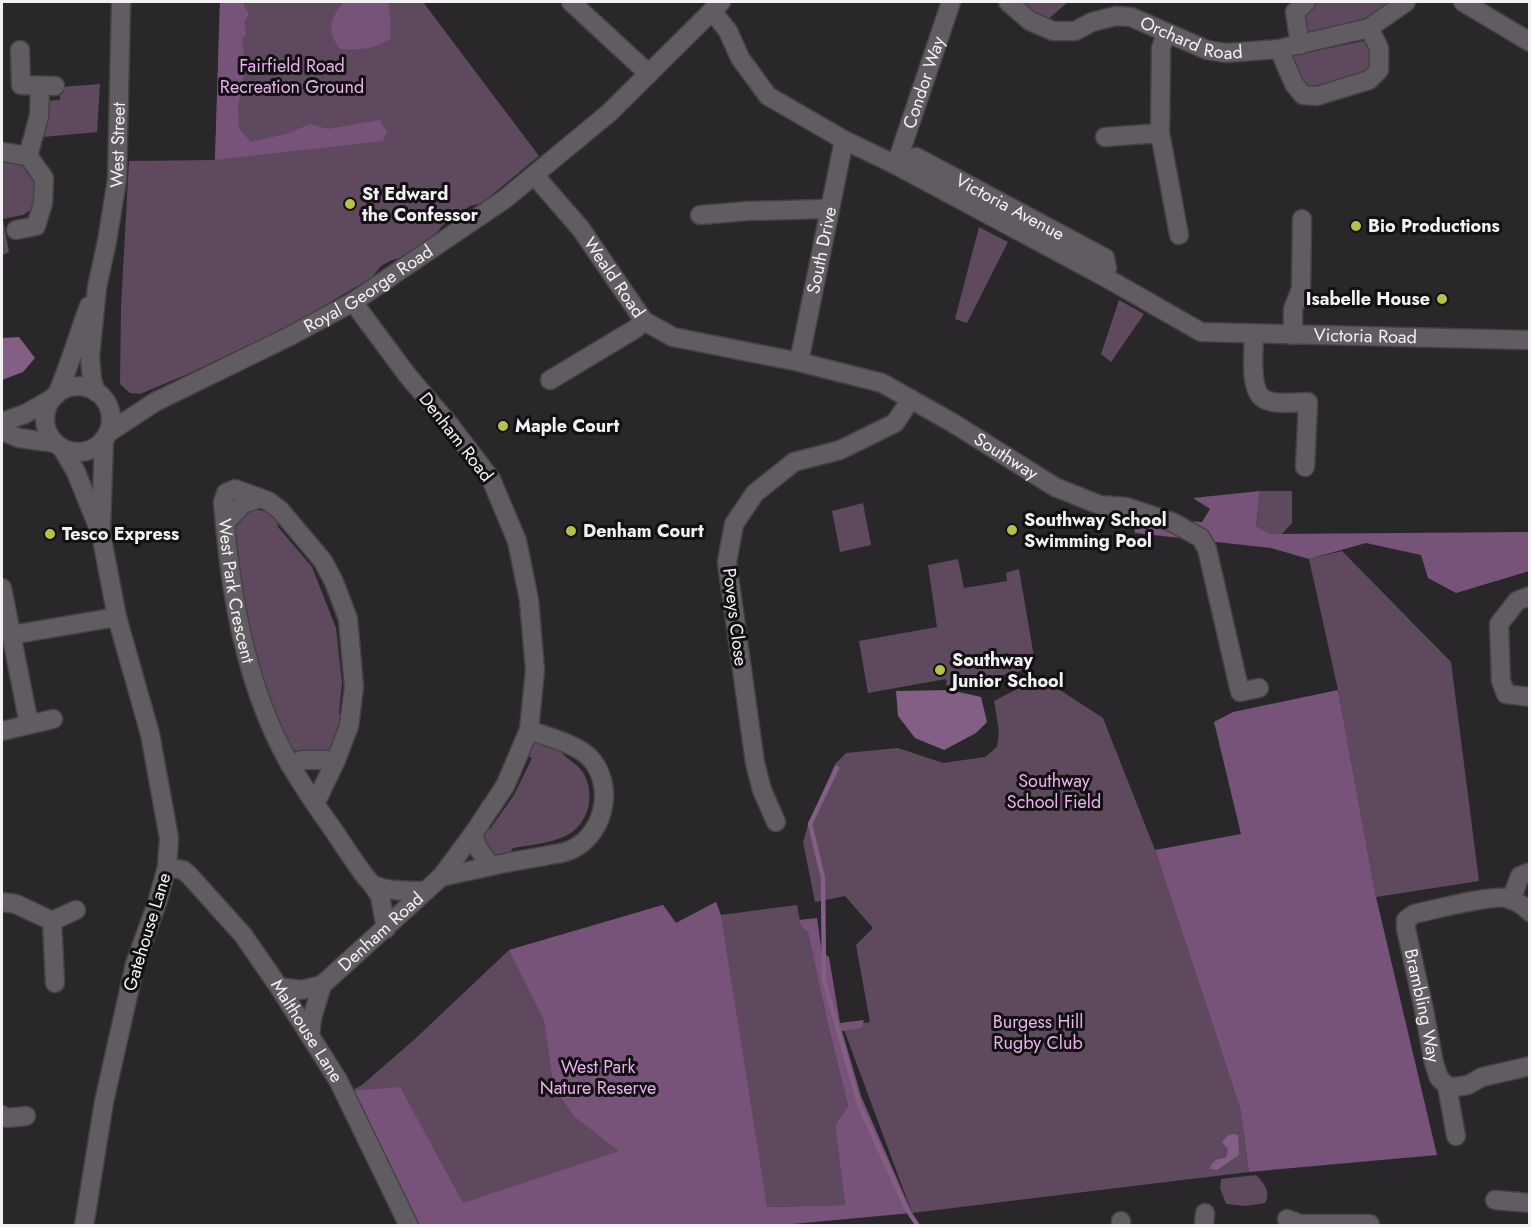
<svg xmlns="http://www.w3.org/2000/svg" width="1531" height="1227" viewBox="0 0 1531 1227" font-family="Jost,sans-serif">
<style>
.green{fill:#5f495f}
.forest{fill:#775379}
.water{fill:#835e85}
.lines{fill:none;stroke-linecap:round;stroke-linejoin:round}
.stream{stroke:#835e85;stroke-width:4.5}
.minor-casing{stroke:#444244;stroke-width:21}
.minor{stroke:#615c61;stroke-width:18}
.poi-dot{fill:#b5c24a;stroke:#121012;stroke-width:2}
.labels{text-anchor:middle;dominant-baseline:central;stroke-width:6;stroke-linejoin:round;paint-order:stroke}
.street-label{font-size:18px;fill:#f3f1f3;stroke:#121012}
.park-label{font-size:18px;fill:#ebb1ee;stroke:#121012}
.poi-label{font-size:18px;font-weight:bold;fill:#f3f1f3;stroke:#121012;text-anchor:start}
</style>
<rect width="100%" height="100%" fill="#2a272a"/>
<g class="green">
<polygon points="220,2 423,2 539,156 482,203 470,206 443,225 432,238 408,256 392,260 381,266 371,278 293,324 190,373 140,394 130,393 120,384 121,307 129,161 215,160"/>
<polygon points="1023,2 1068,2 1046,21"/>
<path d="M1314,2H1389L1390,4L1368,17L1310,33C1298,19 1303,15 1314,2Z"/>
<polygon points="1368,40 1375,59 1364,75 1315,90 1306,89 1292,56"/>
<polygon points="100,84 97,132 43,137 46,101 60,100 60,87"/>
<path d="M2,159L23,161C38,178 39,186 34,208L23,215L3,219L9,252L2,255Z"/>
<polygon points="979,227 1008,242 967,323 955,319"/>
<polygon points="1119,300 1144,314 1111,362 1101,354"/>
<polygon points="1260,491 1292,491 1292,523 1282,534 1271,534 1256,526"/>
<polygon points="863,503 871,545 840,552 832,511"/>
<path d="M253,509L270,512L276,516L278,527L312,567L336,628L342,683L339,713L344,722L332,751C316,753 299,757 286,745L251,655L232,536C235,521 238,515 253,509Z"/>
<polygon points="1342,551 1451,662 1479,881 1376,897 1338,690 1309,559"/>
<polygon points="958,559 964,588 1007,581 1006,573 1019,569 1034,657 1021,660 1022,671 966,683 966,680 955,677 952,686 947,686 946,679 868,693 859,641 937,627 928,565"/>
<polygon points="1040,677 1103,718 1155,850 1240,1108 1249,1172 912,1213 843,1027 870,1022 856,945 873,928 845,896 815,902 803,842 808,825 835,764 846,753 898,748 943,763 985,757 997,747 999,731 994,701"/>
<path d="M541,740L557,743C564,762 574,758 584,774C596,796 588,827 563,837C548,844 529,845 513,848L505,860H494L480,836L485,828L490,829L514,795L532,758L526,754L533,744Z"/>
<polygon points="716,902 721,915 797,905 801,926 808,931 827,1021 848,1106 835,1125 845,1205 768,1207 756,1226 410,1225 351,1091 362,1085 416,1038 509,950 663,905 676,923"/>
<path d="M1256,1175C1264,1183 1271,1192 1265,1203L1246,1206L1226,1204L1220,1188L1221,1179Z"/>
</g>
<g class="forest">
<polygon points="220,2 243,2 245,8 249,14 244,22 246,35 242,39 244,58 243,83 238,106 239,129 251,142 286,134 310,124 328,129 380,120 387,132 383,141 215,160"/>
<path d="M341,2H388C390,14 392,27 390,39C374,50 359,50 340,49C327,31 329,21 342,4Z"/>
<polygon points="1260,491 1256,526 1271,534 1529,532 1529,571 1456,593 1428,578 1421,555 1366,543 1309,559 1271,548 1135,533 1134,518 1202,522 1210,509 1193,498"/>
<polygon points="1338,690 1376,897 1437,1155 1249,1172 1240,1108 1155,850 1241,834 1214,722 1233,712"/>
<polygon points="716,902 721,916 767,1207 845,1205 835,1125 848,1106 827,1021 808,932 801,926 799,920 817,918 822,953 829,957 840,1023 864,1020 862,1028 842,1031 861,1096 912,1213 771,1226 410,1225 351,1091 400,1087 463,1203 619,1151 575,1117 554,1088 544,1020 509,950 663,905 676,923"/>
</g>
<g class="water">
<polygon points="19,337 35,358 23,372 2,380 2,338"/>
<polygon points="950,690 981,697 987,722 976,733 944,750 915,738 898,716 896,691"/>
<path d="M1233,1134L1238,1135L1239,1155L1217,1170L1210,1169C1213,1159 1217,1159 1226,1158L1228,1149L1222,1142L1227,1136Z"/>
</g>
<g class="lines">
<polyline class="stream" points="837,768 810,824 823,878 824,980 859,1104 906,1208 918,1226"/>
<defs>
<g id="minor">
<polyline points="571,2 649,74"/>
<path id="s1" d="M1008,2L1030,21L1053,31H1075L1092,22L1116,16L1131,17L1207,50L1226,53L1279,49L1369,28L1406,2"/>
<polyline points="1463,2 1530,42"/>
<path id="s2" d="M712,11L728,31L740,58L768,96L844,140L896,165L1103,276L1201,332L1530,340"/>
<polyline points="1166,33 1161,48 1160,133 1179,235"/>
<polyline points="1300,45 1295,12 1306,2"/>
<polyline points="1279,49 1294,84 1303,95 1317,96 1369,80 1379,70 1379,48 1369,28"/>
<polyline points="20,50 21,85 55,86"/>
<polyline points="1105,137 1160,133"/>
<polyline points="2,152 28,156"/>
<path id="s3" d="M896,165L916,157L1105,258L1107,269L1103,276"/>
<path id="s4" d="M896,165L951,2"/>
<path id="s5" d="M535,176L581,229L644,321L673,337L799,362L882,383L953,423L1055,487L1100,505L1126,507L1172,522L1201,538L1207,549L1240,692L1259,688"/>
<polyline points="700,215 748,211 824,209 829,211"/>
<polyline points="16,230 36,226 43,203 44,178 28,156 39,116 40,87"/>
<path d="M1254,334C1254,351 1248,393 1266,400C1277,405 1296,402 1308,402L1305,467"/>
<polyline points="1293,335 1293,309 1301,289 1302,219"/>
<path id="s6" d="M799,362L844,140"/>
<polyline points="550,380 635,329 644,321"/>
<circle cx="78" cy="419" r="33"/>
<path id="s7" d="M96,392L92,380L90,357L97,287L107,241L117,180L121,2"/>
<path d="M57,394C70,365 78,335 89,306"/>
<polyline points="2,422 25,414 53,398"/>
<polyline points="2,431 19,438 55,443"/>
<path id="s8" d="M108,433L155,402L288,337L353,302L505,199L609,113L721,2"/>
<polyline points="62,448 76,472 101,534 117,617 150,734 169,838 167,867 157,903 135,964 104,1102 84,1226"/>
<polyline points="225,523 243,504 260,498"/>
<polyline points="101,527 104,439"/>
<polyline points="2,588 29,724"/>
<polyline points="1530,596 1517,601 1499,624 1501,681 1506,694 1530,697"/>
<polyline points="11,635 117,617"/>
<polyline points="2,731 53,719"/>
<polyline points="290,765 302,760 336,760"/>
<path id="s9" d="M315,804L336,760L349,726L354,687L348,619L334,582L323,561L280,510L268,501L235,489L226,493L223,502C230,591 245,687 291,766C304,788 319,810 334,831C343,844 361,873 371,883C382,892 411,891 425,891"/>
<polyline points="776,822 762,790 755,763 727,562 734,524 755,493 794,462 840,450 895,423 911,399"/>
<path d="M473,834L477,847L491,866C509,862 527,859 545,856C552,854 561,854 568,851C603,838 616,788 591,759C578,744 547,737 529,730"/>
<path id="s10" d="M167,867L183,870L189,875L243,935L279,987L338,1080L409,1226"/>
<polyline points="441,877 491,866"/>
<polyline points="372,884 380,896 386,929"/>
<polyline points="1511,900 1520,876 1530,872"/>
<polyline points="2,902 16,904 52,921"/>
<path id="s11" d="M1530,912C1523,905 1515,900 1506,898C1489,895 1433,910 1414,914L1406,920V929L1423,1005L1434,1063L1439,1078L1447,1086L1455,1087L1468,1085L1482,1077L1530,1066"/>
<polyline points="55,983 52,921 76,910"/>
<polyline points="279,987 301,990 322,985"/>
<path id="s12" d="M310,1036L312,1018L322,985L441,877L473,834L505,786L529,730L535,670L529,600L517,541L491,479L449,424L408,376L353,302"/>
<polyline points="1447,1086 1456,1136"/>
<polyline points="2,1115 7,1118 26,1116"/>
<polyline points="1495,1200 1530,1203"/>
<polyline points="1287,1219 1300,1224 1370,1224"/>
<polyline points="1121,1226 1121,1221"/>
<polyline points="1204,1226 1205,1213"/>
</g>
</defs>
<use href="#minor" class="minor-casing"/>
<use href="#minor" class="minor"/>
</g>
<g class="poi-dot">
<circle cx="350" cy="204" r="6"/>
<circle cx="1356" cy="226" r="6"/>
<circle cx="1442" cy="299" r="6"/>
<circle cx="503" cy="426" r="6"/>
<circle cx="1012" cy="530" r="6"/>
<circle cx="571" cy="531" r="6"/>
<circle cx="50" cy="534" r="6"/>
<circle cx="940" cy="670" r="6"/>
</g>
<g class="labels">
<g class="street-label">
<text stroke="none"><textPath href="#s1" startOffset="200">Orchard Road</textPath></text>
<text stroke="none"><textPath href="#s4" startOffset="87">Condor Way</textPath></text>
<text stroke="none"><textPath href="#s7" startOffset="250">West Street</textPath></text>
<text stroke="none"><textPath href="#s3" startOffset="128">Victoria Avenue</textPath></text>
<text stroke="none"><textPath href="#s6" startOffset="114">South Drive</textPath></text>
<text stroke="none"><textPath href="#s5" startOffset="129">Weald Road</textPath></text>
<text stroke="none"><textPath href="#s8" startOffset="298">Royal George Road</textPath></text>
<text stroke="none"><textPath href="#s2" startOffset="760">Victoria Road</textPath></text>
<text transform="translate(456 437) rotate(52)">Denham Road</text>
<text stroke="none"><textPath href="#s5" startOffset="573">Southway</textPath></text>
<text stroke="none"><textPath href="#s9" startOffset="482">West Park Crescent</textPath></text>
<text transform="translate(735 617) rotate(83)">Poveys Close</text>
<text stroke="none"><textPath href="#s12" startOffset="132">Denham Road</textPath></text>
<text transform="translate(147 932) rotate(-73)">Gatehouse Lane</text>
<text stroke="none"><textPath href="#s11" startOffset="219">Brambling Way</textPath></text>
<text stroke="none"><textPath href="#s10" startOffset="220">Malthouse Lane</textPath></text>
</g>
<g class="park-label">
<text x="292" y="66">Fairfield Road<tspan x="292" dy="21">Recreation Ground</tspan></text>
<text x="1054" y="781">Southway<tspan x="1054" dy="21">School Field</tspan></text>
<text x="1038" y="1022">Burgess Hill<tspan x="1038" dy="21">Rugby Club</tspan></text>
<text x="598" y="1067">West Park<tspan x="598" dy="21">Nature Reserve</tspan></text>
</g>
<g class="poi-label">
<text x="362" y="194">St Edward<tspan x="362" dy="21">the Confessor</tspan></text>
<text x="1368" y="226">Bio Productions</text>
<text x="1430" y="299" text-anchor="end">Isabelle House</text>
<text x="515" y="426">Maple Court</text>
<text x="1024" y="520">Southway School<tspan x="1024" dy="21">Swimming Pool</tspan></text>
<text x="583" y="531">Denham Court</text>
<text x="62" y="534">Tesco Express</text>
<text x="952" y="660">Southway<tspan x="952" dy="21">Junior School</tspan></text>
</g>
</g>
<rect width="1531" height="1227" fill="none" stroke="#f3f1f3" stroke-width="6"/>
</svg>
